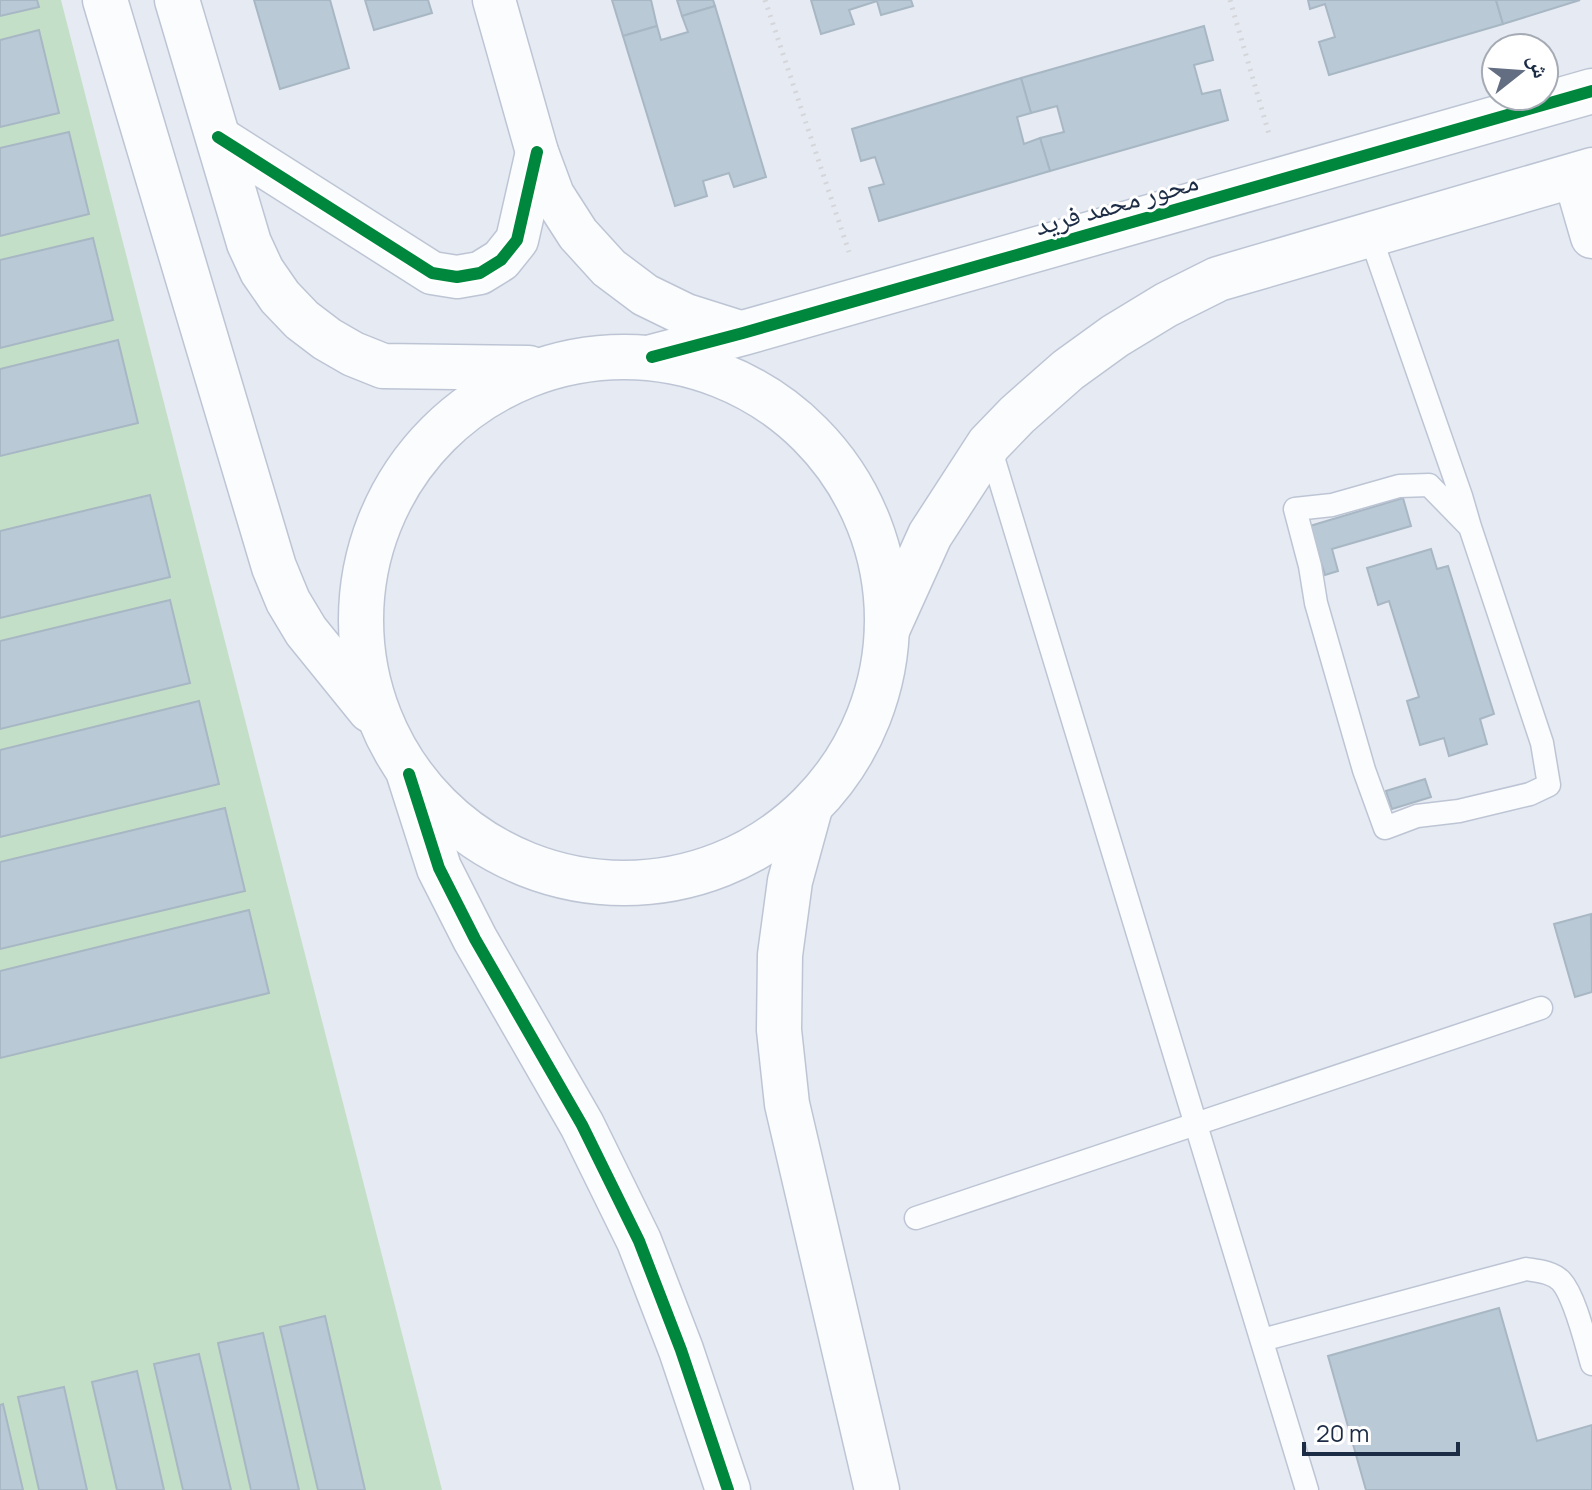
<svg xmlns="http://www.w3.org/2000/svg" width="1592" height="1490" viewBox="0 0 1592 1490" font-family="Manrope,'Noto Naskh Arabic',sans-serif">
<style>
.green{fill:#c4dfc7}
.building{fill:#b9c9d6;stroke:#a8b7c4;stroke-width:2}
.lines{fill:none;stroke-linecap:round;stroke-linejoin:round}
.service-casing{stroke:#bdc5d5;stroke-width:25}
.minor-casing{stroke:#bdc5d5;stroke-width:45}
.tertiary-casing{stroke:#bdc5d5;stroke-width:47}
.secondary-casing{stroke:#bdc5d5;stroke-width:47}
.path{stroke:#d4d6da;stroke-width:5;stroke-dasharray:2 6;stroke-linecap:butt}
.service{stroke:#fbfcfd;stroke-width:22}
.minor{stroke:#fbfcfd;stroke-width:42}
.tertiary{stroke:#fbfcfd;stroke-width:44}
.secondary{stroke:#fbfcfd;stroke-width:44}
.cycleway-casing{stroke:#fff;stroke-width:17}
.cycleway{stroke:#00873e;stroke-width:12}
.labels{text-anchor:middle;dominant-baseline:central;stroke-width:6;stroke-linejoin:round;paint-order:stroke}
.street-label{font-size:28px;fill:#1d2c45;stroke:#fff}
</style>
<rect width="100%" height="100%" fill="#e6eaf2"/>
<polygon class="green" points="0,0 61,0 442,1490 0,1490"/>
<g class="building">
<polygon points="0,0 37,0 39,7 0,16"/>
<polygon points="254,0 330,0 349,68 280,89"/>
<polygon points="365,0 428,0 432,13 374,30"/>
<polygon points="612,0 651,0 657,26 623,36"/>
<polygon points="677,0 713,0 715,6 682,16"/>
<polygon points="811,0 911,0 913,6 881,15 877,1 849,10 854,24 821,34"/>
<polygon points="1308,0 1496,0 1503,24 1329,75 1319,42 1335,37 1325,4 1310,9"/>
<polygon points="1496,0 1580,0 1503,24"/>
<polygon points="715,6 766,177 734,187 729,173 703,181 707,196 675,206 623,36 657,26 661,40 688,32 682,16"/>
<polygon points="1204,26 1213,60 1194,65 1202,94 1220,90 1228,120 1050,171 1040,138 1064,132 1057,106 1031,113 1021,78"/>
<polygon points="39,30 59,113 0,127 0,40"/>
<polygon points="1021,78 1031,113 1017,117 1024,144 1040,138 1050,171 879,221 869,188 884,184 875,157 861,161 852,129"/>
<polygon points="69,132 89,214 0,236 0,148"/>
<polygon points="93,238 113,320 0,348 0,260"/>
<polygon points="118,340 138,423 0,456 0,369"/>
<polygon points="150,495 170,577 0,618 0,531"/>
<polygon points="1403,498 1411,526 1332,549 1338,571 1325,575 1310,526"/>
<polygon points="1431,549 1437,569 1448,566 1494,714 1480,719 1487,744 1449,756 1444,738 1420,745 1407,701 1419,697 1389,601 1378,605 1367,568"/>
<polygon points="170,600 190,683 0,729 0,641"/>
<polygon points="199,701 219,784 0,837 0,750"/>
<polygon points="1425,779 1431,797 1392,809 1386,791"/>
<polygon points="225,808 245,891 0,949 0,862"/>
<polygon points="249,910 269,993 0,1058 0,971"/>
<polygon points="1591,914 1592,992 1575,997 1554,924"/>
<polygon points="1499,1308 1537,1441 1592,1425 1592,1490 1366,1490 1328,1356"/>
<polygon points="325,1316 365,1490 318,1490 280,1327"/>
<polygon points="263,1333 299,1490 251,1490 218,1343"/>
<polygon points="199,1354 231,1490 183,1490 154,1364"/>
<polygon points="137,1371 164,1490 117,1490 92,1382"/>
<polygon points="64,1387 87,1490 39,1490 18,1397"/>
<polygon points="3,1404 23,1490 0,1490 0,1405"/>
</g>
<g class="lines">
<defs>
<g id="service">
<polyline points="1370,235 1461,496 1470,527 1542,743 1549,785 1530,794 1459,811 1417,816 1385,828 1364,770 1316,603 1310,566 1295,509 1332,505 1399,486 1429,485 1470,527"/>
<polyline points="989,444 1307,1490"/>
<polyline points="916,1218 1541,1008"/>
<path d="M1262,1340L1526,1269C1539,1271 1552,1272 1561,1281C1575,1296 1586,1344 1592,1364"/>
</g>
<g id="minor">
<polyline points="494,0 537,152 553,195 578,234 609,268 645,295 686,315 743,333"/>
<polyline points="218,137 432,273 457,277 480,273 501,260 517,240 537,152"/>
<polyline points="1574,175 1592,237"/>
</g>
<g id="tertiary">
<polyline points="652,357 743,333 1592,91"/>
<polyline points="887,630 930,535 989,444 1017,415 1068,370 1115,336 1166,305 1218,279 1592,170"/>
<polyline points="409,774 439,868 475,939 582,1125 639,1241 681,1350 728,1490"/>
<polyline points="810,808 790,881 780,955 779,1030 787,1104 877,1490"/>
</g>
<g id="secondary">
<polyline points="105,0 274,567 288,601 306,631 370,710"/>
<polyline points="177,0 249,243 262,271 280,297 302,320 327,339 353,354 383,366 529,368"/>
<circle cx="624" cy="620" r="263"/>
</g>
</defs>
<use href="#service" class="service-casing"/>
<use href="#minor" class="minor-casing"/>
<use href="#tertiary" class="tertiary-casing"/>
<use href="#secondary" class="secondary-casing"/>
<g class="path">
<polyline points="765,0 849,252"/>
<polyline points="1230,0 1269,134"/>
</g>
<use href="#service" class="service"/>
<use href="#minor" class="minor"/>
<use href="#tertiary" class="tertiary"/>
<use href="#secondary" class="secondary"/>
<defs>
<g id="cycleway">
<polyline points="218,137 432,273 457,277 480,273 501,260 517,240 537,152"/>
<polyline points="652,357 743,333 1592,91"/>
<polyline points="409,774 439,868 475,939 582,1125 639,1241 681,1350 728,1490"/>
</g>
</defs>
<use href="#cycleway" class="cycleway-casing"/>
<use href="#cycleway" class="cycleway"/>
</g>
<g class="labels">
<g class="street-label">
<text transform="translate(1116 202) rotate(-16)">محور محمد فريد</text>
</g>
</g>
<g transform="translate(1520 72) rotate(73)"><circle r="38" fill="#ffffff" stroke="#a5abb5" stroke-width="2"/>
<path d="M0-6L14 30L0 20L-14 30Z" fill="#636e82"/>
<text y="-12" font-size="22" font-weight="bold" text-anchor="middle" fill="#1d2c45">ش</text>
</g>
<path d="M1304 1442v12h154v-12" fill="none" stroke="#1d2c45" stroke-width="4"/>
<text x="1316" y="1442" font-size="24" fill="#1d2c45" stroke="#ffffff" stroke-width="6" paint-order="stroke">20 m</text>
</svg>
